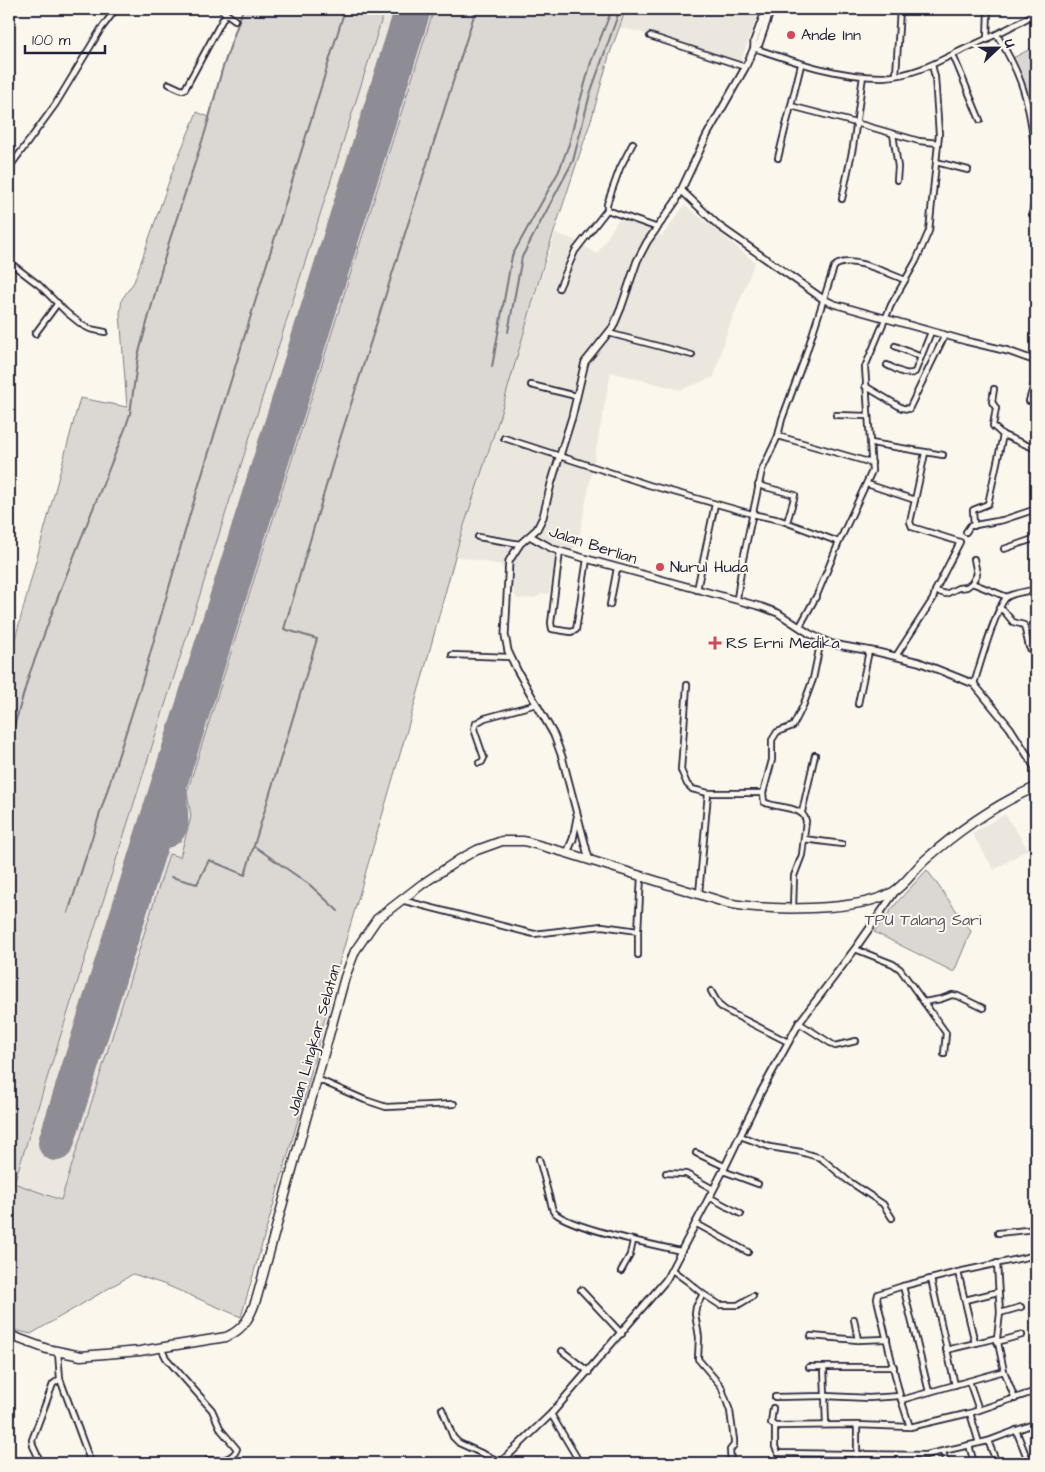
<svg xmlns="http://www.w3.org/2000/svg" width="1045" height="1472" viewBox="0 0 1045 1472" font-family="'Architects Daughter',sans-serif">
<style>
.built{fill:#ebe7df}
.green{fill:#dbd8d3;stroke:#7e7d87}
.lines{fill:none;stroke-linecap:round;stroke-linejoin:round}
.stream{stroke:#787681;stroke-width:2}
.taxiway{stroke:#8e8c94;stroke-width:15}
.runway{stroke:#8e8c94;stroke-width:36}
.street-casing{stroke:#22223b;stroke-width:8}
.secondary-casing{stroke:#22223b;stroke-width:9}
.highway-casing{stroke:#22223b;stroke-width:11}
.street{stroke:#fbf7ec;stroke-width:4.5}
.secondary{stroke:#fbf7ec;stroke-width:5.5}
.highway{stroke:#fbf7ec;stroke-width:8}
.poi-dot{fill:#d1495b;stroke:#fbf7ec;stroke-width:2}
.labels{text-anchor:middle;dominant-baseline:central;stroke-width:4;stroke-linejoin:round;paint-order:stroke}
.poi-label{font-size:16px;fill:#22223b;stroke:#fbf7ec;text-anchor:start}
.street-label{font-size:16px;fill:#22223b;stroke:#fbf7ec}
.park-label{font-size:16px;fill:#505061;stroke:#fbf7ec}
</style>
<rect width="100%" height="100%" fill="#fbf7ec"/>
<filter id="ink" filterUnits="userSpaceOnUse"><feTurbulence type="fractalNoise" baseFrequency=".02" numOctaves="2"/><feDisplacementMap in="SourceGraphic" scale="10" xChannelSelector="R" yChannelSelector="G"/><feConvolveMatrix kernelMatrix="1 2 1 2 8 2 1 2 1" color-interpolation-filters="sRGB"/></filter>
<g filter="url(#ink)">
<g class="built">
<polygon points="243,9 757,9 757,11 759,12 740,63 665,38 618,27 592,117 546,256 514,365 555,233 574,240 597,254 618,220 644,226 662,236 685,205 755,262 726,335 714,377 680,390 611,372 578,543 551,578 550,593 542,594 535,598 517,599 501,565 455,556 423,675 337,971 306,1092 241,1317 166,1285 133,1274 31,1334 9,1329 9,661 80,398 127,407 120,313 122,299 134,282 174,167 197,112 209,117 222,70"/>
<polygon points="1005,814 1028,849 994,870 972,833"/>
</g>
<g class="green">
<polygon points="243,9 385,9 14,1183 61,1200 169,854 180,857 191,817 187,792 434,9 626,9 609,56 592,117 546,256 499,419 460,538 423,675 337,971 306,1092 241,1317 166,1285 133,1274 31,1334 9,1329 9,661 80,398 127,407 120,313 122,299 134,282 174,167 197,112 209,117 222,70"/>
<polygon points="1036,46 1036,138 1033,112 1013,58"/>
<polygon points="927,870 971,931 954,972 874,932 899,900"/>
</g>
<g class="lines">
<g class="stream">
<polyline points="508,332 522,257 573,161 590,94 620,9"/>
<polyline points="492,367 512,256 559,171 569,144 577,112 591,62 612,9"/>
<polyline points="9,744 29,675 62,586 125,429 130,414 138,356 169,242 206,129 222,70 243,9"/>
<polyline points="254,846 310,885 338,911"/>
<polyline points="171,877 197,884 209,860 245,875 317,639 284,629 339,442 476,9"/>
<polyline points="68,913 142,682 190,514 345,9"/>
</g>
<path class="taxiway" d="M162,805C121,828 172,861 181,824L178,756"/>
<polyline class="runway" points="56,1143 413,9"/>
<defs>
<g id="street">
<polyline points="220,9 235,20"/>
<path d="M997,35C1006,50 1015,66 1021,83C1033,116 1040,180 1032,214"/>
<polyline points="650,36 745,67"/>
<polyline points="987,40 988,9"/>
<path d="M754,48C795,62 838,77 883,77C911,76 934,64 958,52C985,40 1011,28 1036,13"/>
<polyline points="953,55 980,120"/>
<polyline points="896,75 900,9"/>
<polyline points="169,84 182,90 185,89 226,13"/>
<polyline points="791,106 856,123 919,141 938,143"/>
<polyline points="893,134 898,167 897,180"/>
<polyline points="778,158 801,65"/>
<polyline points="936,162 968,170"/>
<polyline points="9,168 55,105 101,29 116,9"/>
<polyline points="842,199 853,147 863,76"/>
<polyline points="607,210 658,228"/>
<polyline points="9,262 39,285 66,312 82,325 90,329 105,332"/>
<polyline points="559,288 575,251 607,210 607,204 620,168 633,143"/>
<polyline points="608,333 692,355"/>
<polyline points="35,334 58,303"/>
<polyline points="895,346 921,357"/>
<path d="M887,365C896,369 906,377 915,372L931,332"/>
<polyline points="531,385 576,396"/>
<polyline points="865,386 902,408 909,409 945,335"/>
<polyline points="994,389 992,402 996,408 993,426 1003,435"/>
<polyline points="1029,401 1036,378"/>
<polyline points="836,415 868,416"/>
<polyline points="778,436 872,463"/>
<polyline points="504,438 649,485 752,514 780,520 839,542"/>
<polyline points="871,443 943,455"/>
<polyline points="867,484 915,500 910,522 912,527 960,542 936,589 933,599 896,656"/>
<polyline points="758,485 795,495 787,522"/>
<polyline points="915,500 925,453"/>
<polyline points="974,526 973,510 988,504 1003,435 1036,449"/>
<polyline points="966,532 970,526 1003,520 1036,509"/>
<polyline points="478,537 520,544"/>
<polyline points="1004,549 1036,538"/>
<polyline points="560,551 551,623 552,629 571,632 576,630 587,559"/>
<polyline points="972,583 977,574 974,559"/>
<polyline points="697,590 715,504"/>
<polyline points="935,591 946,594 958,588 967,587 972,583 1007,597"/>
<path d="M737,599L742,564L762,470L778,436L782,419L805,357L834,267C848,253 889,274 905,280"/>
<polyline points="610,605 617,568"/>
<polyline points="999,608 1004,611 1013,622 1024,625 1029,647 1031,650 1036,650"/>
<polyline points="800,626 817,595 839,542 872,471 865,367 891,305 916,261 929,231 939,134 935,77 932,65"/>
<polyline points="452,655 510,657"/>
<path d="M974,684C979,668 997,604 1007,597C1015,592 1027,592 1036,589"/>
<polyline points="687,685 681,770 687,784 692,789 708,793 763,793"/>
<polyline points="858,704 869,651"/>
<polyline points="479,763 482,762 484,758 474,729 476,723 485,718 537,704"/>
<polyline points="802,812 815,755"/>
<polyline points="804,839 842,844"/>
<polyline points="699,894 708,793"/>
<polyline points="401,900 534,934 602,926 638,931 641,876"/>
<path d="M793,908L794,876L802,855L806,821C803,805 776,809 764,802L763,793L772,760V740L777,732L793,726L803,706L813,679L821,640"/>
<polyline points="638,931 638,955"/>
<polyline points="855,949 893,964 900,969 946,1033 944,1054"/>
<polyline points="711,991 719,1005 725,1010 788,1042"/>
<polyline points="924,1002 941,999 952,995 958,996 983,1008"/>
<polyline points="799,1023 835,1046 856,1041"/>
<polyline points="317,1079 365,1100 386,1107 454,1104"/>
<polyline points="740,1136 770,1147 801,1152 821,1158 847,1180 883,1204 892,1218"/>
<polyline points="696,1153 724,1166"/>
<path d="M539,1159L553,1211C565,1227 658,1246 681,1251"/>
<polyline points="723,1171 758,1184"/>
<polyline points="666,1173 686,1174 713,1189"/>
<polyline points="709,1197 741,1214"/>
<polyline points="695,1223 748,1252"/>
<polyline points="998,1233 1036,1229"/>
<polyline points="1032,1256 1036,1285"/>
<polyline points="997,1263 1000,1313 997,1338 1004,1371"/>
<polyline points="672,1270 687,1281 703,1294 696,1307 695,1314 699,1337 698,1359 721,1386 730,1411 734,1440 734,1445 730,1450 731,1463"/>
<polyline points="621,1271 630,1255 633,1241"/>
<polyline points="958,1272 975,1343"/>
<polyline points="931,1279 955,1385"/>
<polyline points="903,1286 929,1392"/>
<polyline points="581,1290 622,1334"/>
<polyline points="703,1294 720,1305 738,1305 753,1296"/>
<polyline points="965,1300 998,1292"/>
<polyline points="1000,1313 1021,1307"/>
<polyline points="854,1319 858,1340"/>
<polyline points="811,1336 858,1340 887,1339"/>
<polyline points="997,1342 1022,1335"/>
<path d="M161,1348L166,1358L212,1410L221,1430L237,1449C233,1460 218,1461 208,1460"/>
<polyline points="946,1350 997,1338"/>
<polyline points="562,1351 589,1372"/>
<polyline points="58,1352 60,1379 91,1463"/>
<polyline points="809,1367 894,1367"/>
<polyline points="969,1381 979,1410"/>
<polyline points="1036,1391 970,1413 910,1427 857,1425 775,1426 775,1447 778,1453 925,1455 988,1441 1036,1423"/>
<polyline points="775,1397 825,1396 824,1367"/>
<polyline points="901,1400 1004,1371 1015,1399"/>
<polyline points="773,1408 771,1423 775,1426"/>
<polyline points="442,1409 453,1437 459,1443 501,1462"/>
<polyline points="970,1413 979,1443"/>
<polyline points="551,1414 580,1463"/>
<polyline points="826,1425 825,1396 869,1398 900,1396"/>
<polyline points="857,1425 857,1463"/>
<polyline points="910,1427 900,1396 877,1299 878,1294 903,1286 958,1272 1032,1256 1036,1250"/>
<polyline points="1016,1430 1029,1463"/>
<polyline points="988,1441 997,1463"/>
<polyline points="969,1445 974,1463"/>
<polyline points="943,1452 946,1463"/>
<polyline points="41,1463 33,1446 32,1440 53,1384 60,1379"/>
</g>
<g id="secondary">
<polyline points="754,48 759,44 771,9"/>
<polyline points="681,190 719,226 823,299 834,304 966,341 1008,351 1036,361"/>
<polyline points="530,536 553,549 587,559 762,607 778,613 810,634 832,644 877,652 919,662 974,684 1010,728 1036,769"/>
<polyline points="567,853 573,839 577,818"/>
<polyline points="589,859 562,757 554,735 517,670 508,651 505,635 509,561 520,544 537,529 543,517 551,484 572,417 585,362 613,327 621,308 637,261 647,242 676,201 707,135 745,68 754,48 754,41 766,9"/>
<polyline points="500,1463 551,1414 666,1280 723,1171 761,1092 799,1023 855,949 895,892"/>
</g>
<path id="highway" d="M9,1335L47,1349L81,1356L140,1351L226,1337C245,1329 251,1315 257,1297L345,977L355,951L377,919L421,885L460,859L477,850L502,841H524L567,853L727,903C767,911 858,912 893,892C905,885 914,870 925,860C959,830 994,805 1036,787"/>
</defs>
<use href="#street" class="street-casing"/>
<use href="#secondary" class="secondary-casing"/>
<use href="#highway" class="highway-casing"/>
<use href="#street" class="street"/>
<use href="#secondary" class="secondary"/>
<use href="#highway" class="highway"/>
</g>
</g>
<g class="poi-dot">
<circle cx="791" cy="35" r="5"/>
<circle cx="660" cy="567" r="5"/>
<path d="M712.5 635.5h5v5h5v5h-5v5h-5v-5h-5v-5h5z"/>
</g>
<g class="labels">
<g class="poi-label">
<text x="801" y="35">Ande Inn</text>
<text x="670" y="567">Nurul Huda</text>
<text x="726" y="643">RS Erni Medika</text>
</g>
<g class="street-label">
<text transform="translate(593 545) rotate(18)">Jalan Berlian</text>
<text transform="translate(314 1040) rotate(-74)">Jalan Lingkar Selatan</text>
</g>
<g class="park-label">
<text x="923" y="920">TPU Talang Sari</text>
</g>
</g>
<rect width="1045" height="1472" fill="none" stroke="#fbf7ec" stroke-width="30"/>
<rect x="15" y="15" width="1015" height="1442" fill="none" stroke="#22223b" stroke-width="2" filter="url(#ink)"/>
<g transform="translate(998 48) rotate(68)" stroke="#fbf7ec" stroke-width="4" paint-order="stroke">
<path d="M0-4L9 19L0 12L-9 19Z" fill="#22223b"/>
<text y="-8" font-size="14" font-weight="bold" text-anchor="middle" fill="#22223b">U</text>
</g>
<path d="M25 45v8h80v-8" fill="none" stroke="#22223b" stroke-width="2.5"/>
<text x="32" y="45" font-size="15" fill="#22223b" stroke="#fbf7ec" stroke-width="4" paint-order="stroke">100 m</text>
</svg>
